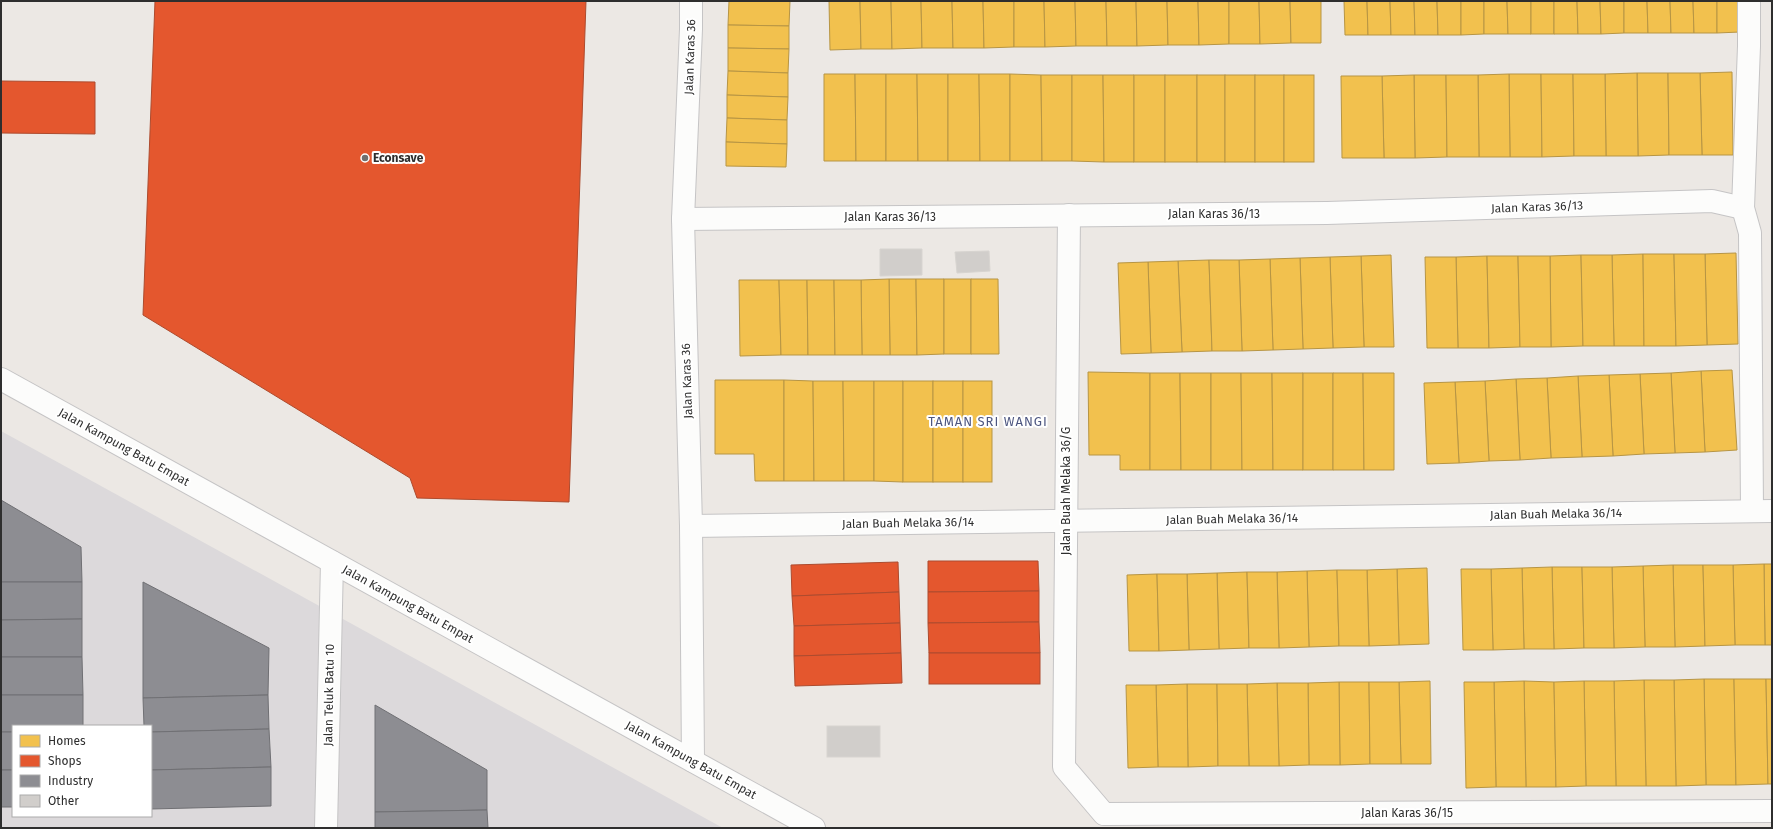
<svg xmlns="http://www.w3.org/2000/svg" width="1773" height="829" viewBox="0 0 1773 829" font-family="'Fira Sans',sans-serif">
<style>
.industrial{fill:#dcd9db;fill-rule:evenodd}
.homes{fill:#f2c14e;stroke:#b79544}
.shops{fill:#e4572e;stroke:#ad4b2e}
.industry{fill:#8d8d92;stroke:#707074}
.building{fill:#d1cecb;stroke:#d7d4d0}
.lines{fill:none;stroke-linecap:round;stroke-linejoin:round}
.minor-casing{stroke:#c5c4c5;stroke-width:24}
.secondary-casing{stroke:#c5c4c5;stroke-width:24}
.minor{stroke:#fcfcfb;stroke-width:22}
.secondary{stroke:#fcfcfb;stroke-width:22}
.poi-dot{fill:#706f6e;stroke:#fff;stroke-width:1.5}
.labels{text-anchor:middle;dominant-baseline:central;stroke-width:4;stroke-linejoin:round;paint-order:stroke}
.street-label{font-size:12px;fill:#2e2e2e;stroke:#fff}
.poi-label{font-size:12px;font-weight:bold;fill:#2e2e2e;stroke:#fff;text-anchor:start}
.neighbourhood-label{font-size:13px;letter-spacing:1px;fill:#4d5680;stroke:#fff}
</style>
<rect width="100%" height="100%" fill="#ece8e4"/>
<path class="industrial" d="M1,431L723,828H1ZM13,726H151V816H13Z"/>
<g class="homes">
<polygon points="729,1 790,1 789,26 728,25"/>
<polygon points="829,1 860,1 861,49 830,50"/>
<polygon points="860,1 891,1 892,49 861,49"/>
<polygon points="891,1 921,1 922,48 892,49"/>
<polygon points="921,1 952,1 953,48 922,48"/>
<polygon points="952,1 983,1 984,48 953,48"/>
<polygon points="983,1 1014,1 1014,47 984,48"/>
<polygon points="1014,1 1044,1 1045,47 1014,47"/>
<polygon points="1044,1 1075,1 1076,46 1045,47"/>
<polygon points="1075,1 1106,1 1107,46 1076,46"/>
<polygon points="1106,1 1136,1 1137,46 1107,46"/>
<polygon points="1136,1 1167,1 1168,45 1137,46"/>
<polygon points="1167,1 1198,1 1199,45 1168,45"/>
<polygon points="1198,1 1229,1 1229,44 1199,45"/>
<polygon points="1229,1 1259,1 1260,44 1229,44"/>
<polygon points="1259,1 1290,1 1291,43 1260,44"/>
<polygon points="1290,1 1321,1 1321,43 1291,43"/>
<polygon points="1344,1 1367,1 1368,35 1345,35"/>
<polygon points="1367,1 1390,1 1391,35 1368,35"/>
<polygon points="1390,1 1414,1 1415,35 1391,35"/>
<polygon points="1414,1 1437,1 1438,35 1415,35"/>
<polygon points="1437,1 1461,1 1461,35 1438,35"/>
<polygon points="1461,1 1484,1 1484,34 1461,35"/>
<polygon points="1484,1 1507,1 1508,34 1484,34"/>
<polygon points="1507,1 1531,1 1531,34 1508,34"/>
<rect x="1531" y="1" width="23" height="33"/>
<polygon points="1554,1 1577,1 1578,34 1554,34"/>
<polygon points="1577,1 1600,1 1601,34 1578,34"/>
<polygon points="1600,1 1624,1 1624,33 1601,34"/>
<polygon points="1624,1 1647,1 1648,33 1624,33"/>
<polygon points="1647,1 1670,1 1671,33 1648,33"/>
<polygon points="1670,1 1693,1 1694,33 1671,33"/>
<polygon points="1693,1 1717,1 1717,33 1694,33"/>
<polygon points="1717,1 1740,1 1740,32 1717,33"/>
<polygon points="728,25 789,26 789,49 728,48"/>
<polygon points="728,48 789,49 788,73 728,71"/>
<polygon points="728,71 788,73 788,97 727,95"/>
<polygon points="1732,72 1733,155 1702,155 1700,73"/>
<polygon points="1637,73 1668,73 1669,155 1638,156"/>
<polygon points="1637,73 1638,156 1606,156 1605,74"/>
<polygon points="1668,73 1700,73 1702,155 1669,155"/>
<polygon points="824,74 855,74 856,161 824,161"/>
<polygon points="855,74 886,74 886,161 856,161"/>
<polygon points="886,74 917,74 918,161 886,161"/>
<polygon points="917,74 948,74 948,161 918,161"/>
<polygon points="948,74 979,74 980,161 948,161"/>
<polygon points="979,74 1010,74 1010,161 980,161"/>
<polygon points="1010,74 1041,75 1042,161 1010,161"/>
<polygon points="1509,74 1541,74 1542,157 1510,157"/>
<polygon points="1509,74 1510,157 1479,157 1478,75"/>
<polygon points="1541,74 1573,74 1574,156 1542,157"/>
<polygon points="1573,74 1605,74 1606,156 1574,156"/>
<polygon points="1041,75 1072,75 1072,161 1042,161"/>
<polygon points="1072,75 1103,75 1104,162 1072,161"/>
<polygon points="1103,75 1134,75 1134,162 1104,162"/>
<rect x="1134" y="75" width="31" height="87"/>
<rect x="1165" y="75" width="32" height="87"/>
<rect x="1197" y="75" width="28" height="87"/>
<rect x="1225" y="75" width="30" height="87"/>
<rect x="1255" y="75" width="29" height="87"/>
<rect x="1284" y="75" width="30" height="87"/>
<polygon points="1414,75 1446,75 1447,157 1415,158"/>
<polygon points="1414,75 1415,158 1384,158 1382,76"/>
<polygon points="1446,75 1478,75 1479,157 1447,157"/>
<polygon points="1341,76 1382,76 1384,158 1342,158"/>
<polygon points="727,95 788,97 787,120 727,118"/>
<polygon points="727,118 787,120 787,144 726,142"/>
<polygon points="726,142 787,144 786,167 726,166"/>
<polygon points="1736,253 1738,344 1707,345 1705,254"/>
<polygon points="1643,254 1644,346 1614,346 1612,255"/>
<polygon points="1643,254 1674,254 1676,346 1644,346"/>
<polygon points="1674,254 1705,254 1707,345 1676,346"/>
<polygon points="1391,255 1394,347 1364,347 1361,256"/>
<polygon points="1581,255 1583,346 1551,347 1550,256"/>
<polygon points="1581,255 1612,255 1614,346 1583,346"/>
<polygon points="1361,256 1364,347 1333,348 1330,257"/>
<polygon points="1487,256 1489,348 1458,348 1456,257"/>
<polygon points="1487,256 1518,256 1520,347 1489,348"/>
<polygon points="1518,256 1550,256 1551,347 1520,347"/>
<polygon points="1330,257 1333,348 1303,349 1300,258"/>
<polygon points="1425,257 1456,257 1458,348 1427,348"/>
<polygon points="1300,258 1303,349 1273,350 1270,259"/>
<polygon points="1270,259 1273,350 1242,351 1239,260"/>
<polygon points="1209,260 1212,351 1182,352 1178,261"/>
<polygon points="1209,260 1239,260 1242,351 1212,351"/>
<polygon points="1178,261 1182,352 1151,353 1148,262"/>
<polygon points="1148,262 1151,353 1121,354 1118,263"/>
<polygon points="889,279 916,279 917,355 890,355"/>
<polygon points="889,279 890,355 862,355 861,280"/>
<polygon points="916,279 944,279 944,354 917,355"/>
<rect x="944" y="279" width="27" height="75"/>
<polygon points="971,279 998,279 999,354 971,354"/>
<polygon points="739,280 779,280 781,355 740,356"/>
<polygon points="779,280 807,280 808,355 781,355"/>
<polygon points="807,280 834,280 835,355 808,355"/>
<polygon points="834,280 861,280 862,355 835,355"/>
<polygon points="1732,370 1737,450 1705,452 1701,371"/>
<polygon points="1701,371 1705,452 1675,453 1671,373"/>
<polygon points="1088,372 1150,373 1150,470 1120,470 1120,455 1089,455"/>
<polygon points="1150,373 1180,373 1181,470 1150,470"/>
<polygon points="1180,373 1211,373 1211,470 1181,470"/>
<polygon points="1211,373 1241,373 1242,470 1211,470"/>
<polygon points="1241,373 1272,373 1273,470 1242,470"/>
<polygon points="1272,373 1303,373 1303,470 1273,470"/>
<rect x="1303" y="373" width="30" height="97"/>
<polygon points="1333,373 1363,373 1364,470 1333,470"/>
<polygon points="1363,373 1394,373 1394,470 1364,470"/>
<polygon points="1671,373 1675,453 1644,454 1640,374"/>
<polygon points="1640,374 1644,454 1613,456 1609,375"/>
<polygon points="1609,375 1613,456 1582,457 1578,376"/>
<polygon points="1578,376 1582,457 1551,458 1547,378"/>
<polygon points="1547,378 1551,458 1520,460 1516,379"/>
<polygon points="1516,379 1520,460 1489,461 1485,381"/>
<polygon points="715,380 784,380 784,481 755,481 754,454 715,454"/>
<polygon points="784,380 813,381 814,481 784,481"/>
<polygon points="813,381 843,381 844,481 814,481"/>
<polygon points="843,381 874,381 874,481 844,481"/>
<polygon points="874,381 903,381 903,482 874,481"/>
<rect x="903" y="381" width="30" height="101"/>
<rect x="933" y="381" width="30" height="101"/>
<rect x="963" y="381" width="29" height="101"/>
<polygon points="1485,381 1489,461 1459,463 1455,382"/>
<polygon points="1455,382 1459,463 1427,464 1424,383"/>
<polygon points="1764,564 1772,564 1772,645 1765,645"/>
<polygon points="1764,564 1765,645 1735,645 1733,565"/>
<polygon points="1673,565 1703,565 1705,646 1675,647"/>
<polygon points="1673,565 1675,647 1645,647 1643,566"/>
<polygon points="1703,565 1733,565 1735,645 1705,646"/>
<polygon points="1643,566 1645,647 1614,648 1612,567"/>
<polygon points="1552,567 1582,567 1584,648 1554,649"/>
<polygon points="1552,567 1554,649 1524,649 1522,568"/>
<polygon points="1582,567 1612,567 1614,648 1584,648"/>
<polygon points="1427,568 1429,644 1399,645 1397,569"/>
<polygon points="1522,568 1524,649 1493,650 1491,569"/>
<polygon points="1397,569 1399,645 1369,646 1367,570"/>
<polygon points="1461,569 1491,569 1493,650 1463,650"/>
<polygon points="1337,570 1339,646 1309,647 1307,571"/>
<polygon points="1337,570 1367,570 1369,646 1339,646"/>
<polygon points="1307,571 1309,647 1279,648 1277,572"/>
<polygon points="1247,572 1249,648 1219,649 1217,573"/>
<polygon points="1247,572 1277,572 1279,648 1249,648"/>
<polygon points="1217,573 1219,649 1189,650 1187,574"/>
<polygon points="1157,574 1159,651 1129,651 1127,575"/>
<polygon points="1157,574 1187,574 1189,650 1159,651"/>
<polygon points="1704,679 1734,679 1736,785 1706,785"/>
<polygon points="1704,679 1706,785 1676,786 1674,680"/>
<polygon points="1734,679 1766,679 1768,784 1736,785"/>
<polygon points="1766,679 1772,679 1772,784 1768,784"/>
<polygon points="1644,680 1674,680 1676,786 1646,786"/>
<polygon points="1644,680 1646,786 1616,786 1614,681"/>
<polygon points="1430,681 1431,764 1401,764 1399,682"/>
<polygon points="1524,681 1554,682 1556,787 1526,787"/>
<polygon points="1524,681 1526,787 1496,787 1494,682"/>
<polygon points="1584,681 1614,681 1616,786 1586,786"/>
<polygon points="1584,681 1586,786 1556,787 1554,682"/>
<polygon points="1339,682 1369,682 1370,764 1340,765"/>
<polygon points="1339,682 1340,765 1309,765 1308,683"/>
<polygon points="1369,682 1399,682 1401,764 1370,764"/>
<polygon points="1464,682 1494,682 1496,787 1466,788"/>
<polygon points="1277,683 1308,683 1309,765 1279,766"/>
<polygon points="1277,683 1279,766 1249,766 1247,684"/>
<polygon points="1187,684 1217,684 1218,766 1188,767"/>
<polygon points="1187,684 1188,767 1158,767 1156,685"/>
<polygon points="1217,684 1247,684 1249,766 1218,766"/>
<polygon points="1126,685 1156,685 1158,767 1128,768"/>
</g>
<g class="shops">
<polygon points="155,1 586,1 569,502 417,498 410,478 143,315"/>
<polygon points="1,81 95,82 95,134 1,133"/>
<polygon points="928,561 1038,561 1039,591 928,592"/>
<polygon points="898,562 899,592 792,596 791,565"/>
<polygon points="1039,591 1039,622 928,623 928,592"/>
<polygon points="899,592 900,623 794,626 792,596"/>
<polygon points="1039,622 1040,653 929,653 928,623"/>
<polygon points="900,623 901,653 794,656 794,626"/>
<polygon points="901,653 902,683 795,686 794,656"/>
<rect x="929" y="653" width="111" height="31"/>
</g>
<g class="industry">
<polygon points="1,500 81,547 82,582 1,582"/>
<polygon points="1,582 82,582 82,619 1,620"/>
<polygon points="143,582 269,648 268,695 143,698"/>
<polygon points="82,619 82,657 1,657 1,620"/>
<polygon points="1,657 82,657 83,695 1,695"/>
<polygon points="1,695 83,695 83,726 13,726 13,732 1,732"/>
<polygon points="268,695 269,729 151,732 151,726 144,726 143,698"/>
<polygon points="375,705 487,770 487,810 375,812"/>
<polygon points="269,729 271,767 151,770 151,732"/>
<rect x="1" y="732" width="12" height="38"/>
<polygon points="271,767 271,806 151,809 151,770"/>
<rect x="1" y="770" width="12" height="37"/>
<polygon points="487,810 488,828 375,828 375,812"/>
</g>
<g class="building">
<polygon points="880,249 922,249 922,275 880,276"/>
<polygon points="989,251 990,271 957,273 955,252"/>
<rect x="827" y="726" width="53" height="31"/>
</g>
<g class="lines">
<defs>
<g id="minor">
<polyline points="691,1 691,29 683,219 691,526 693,761"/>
<polyline points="1749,1 1749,46 1743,208 1750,233 1752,511"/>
<polyline points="1069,215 1064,767 1104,814 1772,811"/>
<polyline points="683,219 1327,213 1712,201 1743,208"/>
<polyline points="691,526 1772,511"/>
<polyline points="326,828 332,562"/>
</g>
<polyline id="secondary" points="1,379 814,828"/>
</defs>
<use href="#minor" class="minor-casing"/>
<use href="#secondary" class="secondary-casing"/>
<use href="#minor" class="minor"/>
<use href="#secondary" class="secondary"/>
</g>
<circle class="poi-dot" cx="365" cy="158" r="4"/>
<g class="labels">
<g class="street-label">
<text transform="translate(690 57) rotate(-88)">Jalan Karas 36</text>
<text transform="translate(1537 207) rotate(-2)">Jalan Karas 36/13</text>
<text x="1214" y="214">Jalan Karas 36/13</text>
<text x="890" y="217">Jalan Karas 36/13</text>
<text transform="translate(687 381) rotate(-92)">Jalan Karas 36</text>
<text transform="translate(124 447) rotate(29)">Jalan Kampung Batu Empat</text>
<text transform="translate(1066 491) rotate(-90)">Jalan Buah Melaka 36/G</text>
<text transform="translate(1556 514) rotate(-1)">Jalan Buah Melaka 36/14</text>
<text transform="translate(1232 519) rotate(-1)">Jalan Buah Melaka 36/14</text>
<text transform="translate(908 523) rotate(-1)">Jalan Buah Melaka 36/14</text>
<text transform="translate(408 604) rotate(29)">Jalan Kampung Batu Empat</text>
<text transform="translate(329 695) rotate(-89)">Jalan Teluk Batu 10</text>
<text transform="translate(691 760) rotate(29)">Jalan Kampung Batu Empat</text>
<text x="1407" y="813">Jalan Karas 36/15</text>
</g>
<g class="poi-label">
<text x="373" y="158">Econsave</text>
</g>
<g class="neighbourhood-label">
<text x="988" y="421">TAMAN SRI WANGI</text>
</g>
</g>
<rect width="1773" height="829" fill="none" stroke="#2e2e2e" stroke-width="4"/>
<rect x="12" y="725" width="140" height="92" fill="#ffffff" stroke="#ababab"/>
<rect x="20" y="735" width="20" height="12" fill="#f2c14e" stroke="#ababab"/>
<text x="48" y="745" font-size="12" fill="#2e2e2e">Homes</text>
<rect x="20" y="755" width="20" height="12" fill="#e4572e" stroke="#ababab"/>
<text x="48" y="765" font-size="12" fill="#2e2e2e">Shops</text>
<rect x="20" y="775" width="20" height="12" fill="#8d8d92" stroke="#ababab"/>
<text x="48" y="785" font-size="12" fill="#2e2e2e">Industry</text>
<rect x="20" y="795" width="20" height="12" fill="#d1cecb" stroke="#ababab"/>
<text x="48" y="805" font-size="12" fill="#2e2e2e">Other</text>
</svg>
